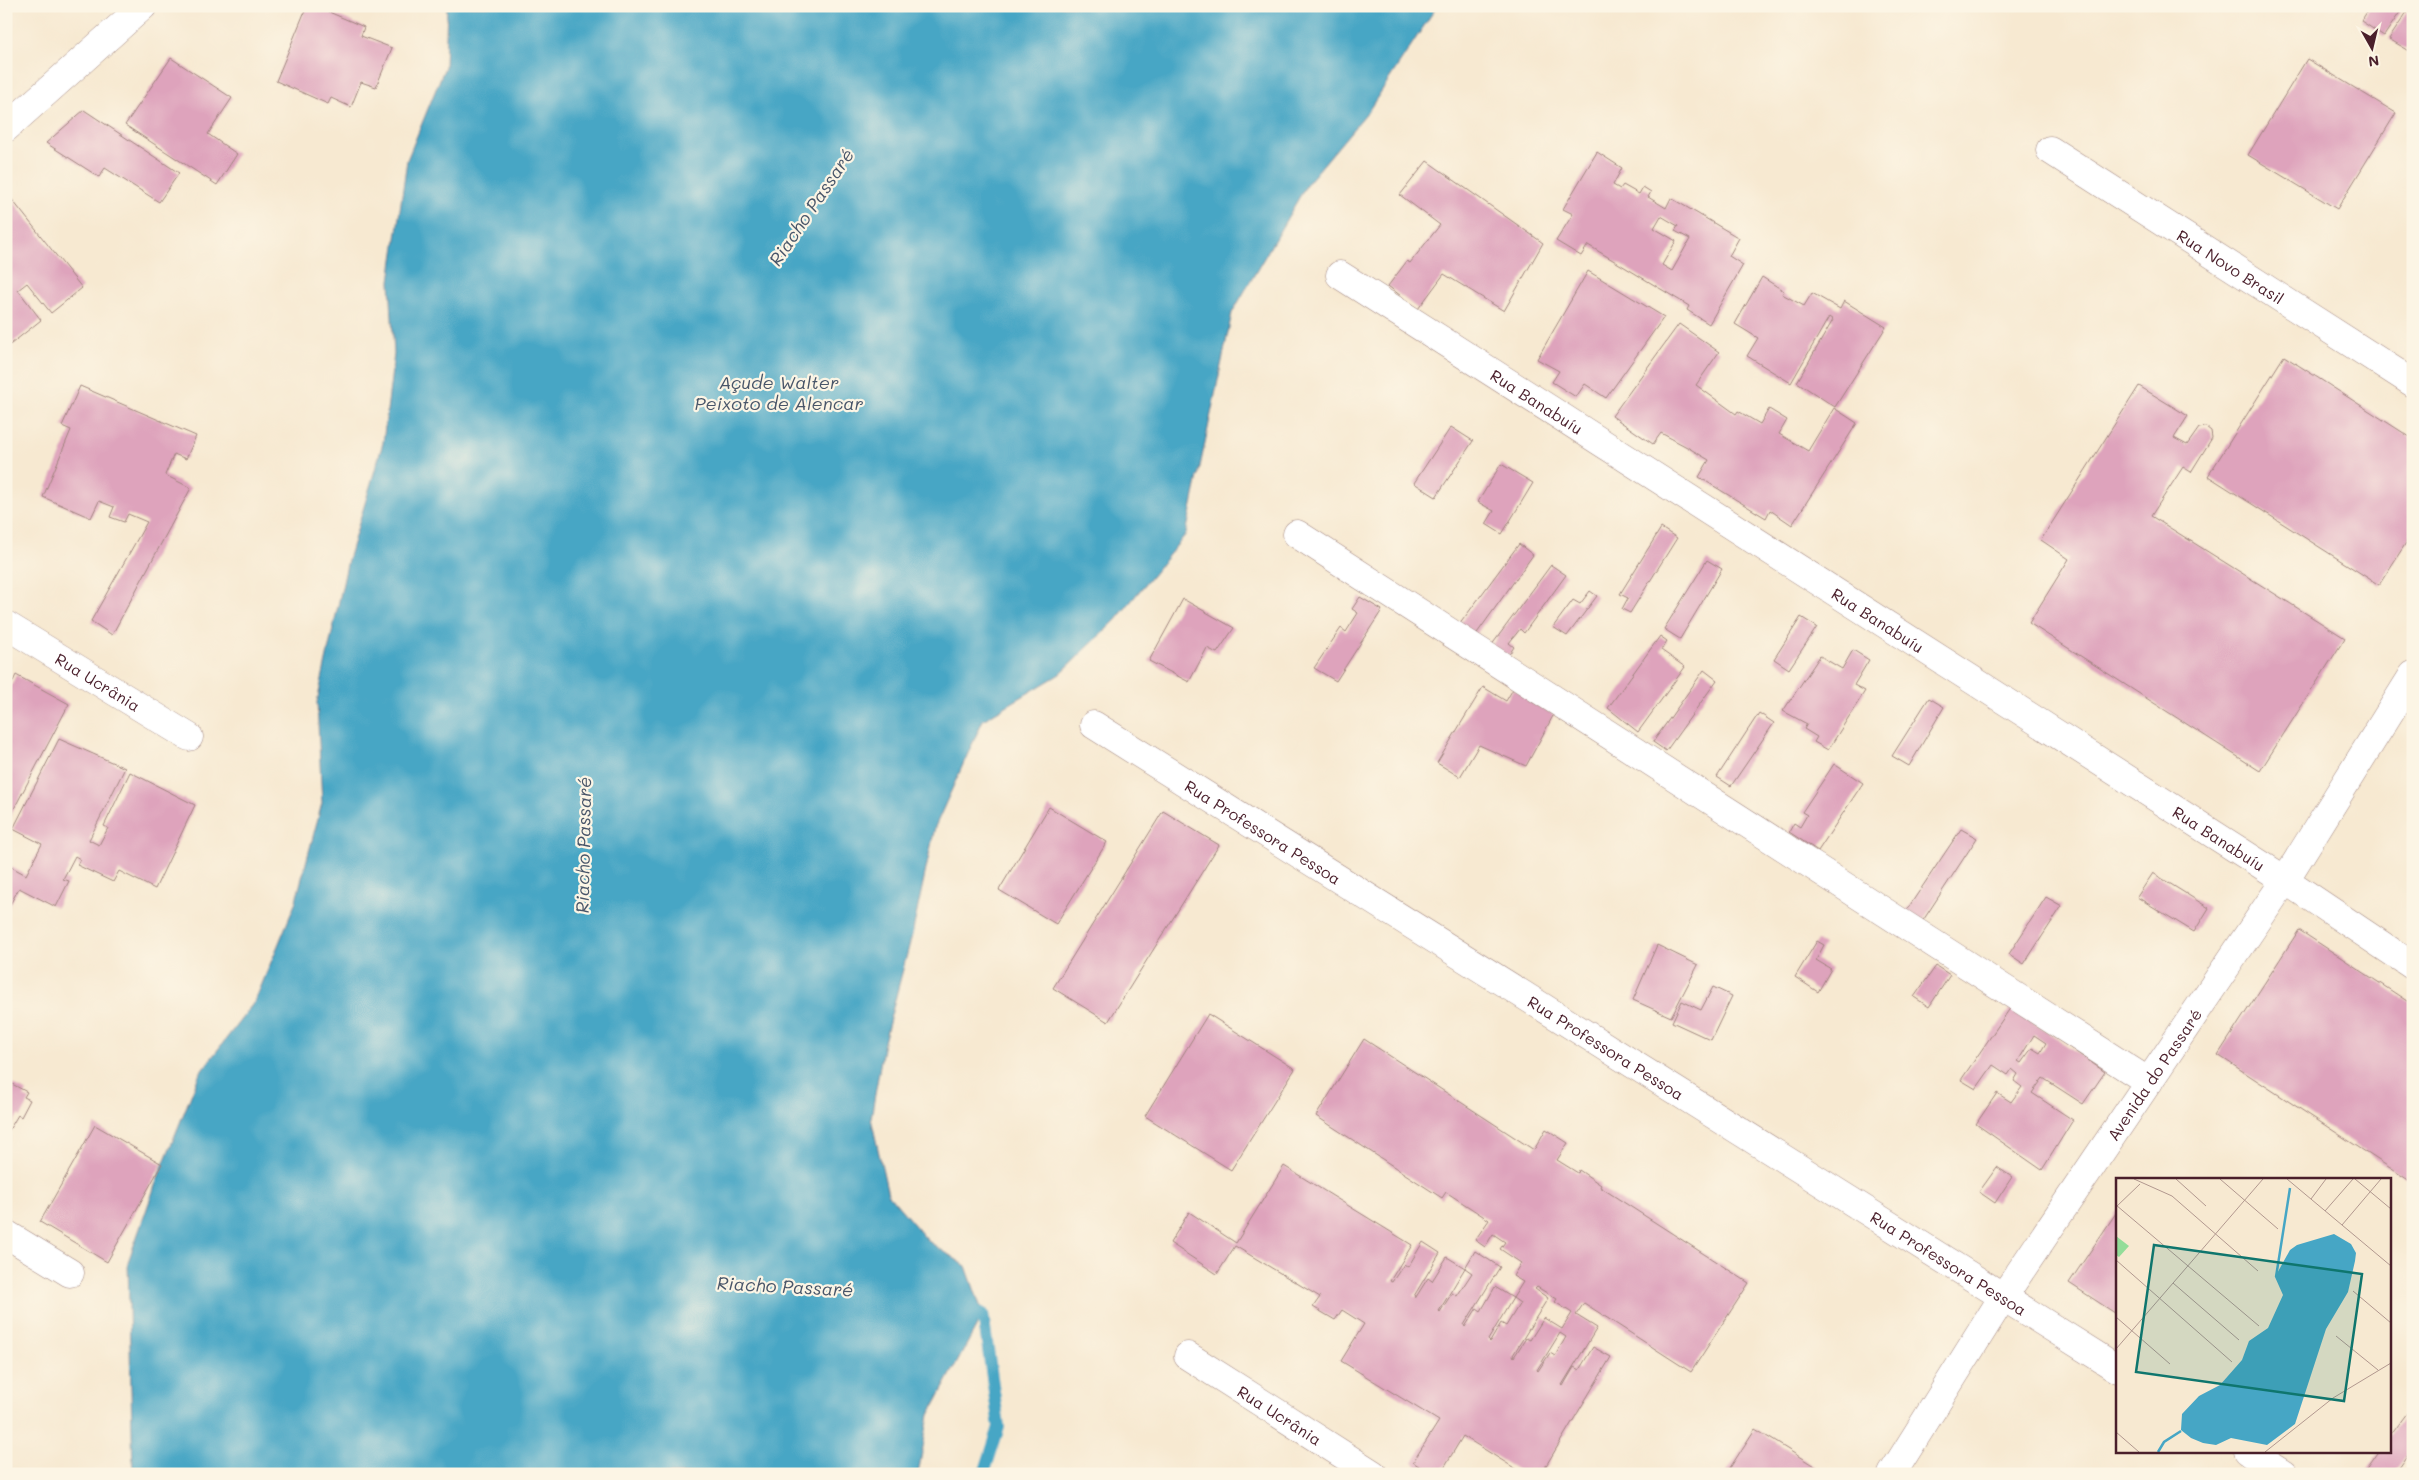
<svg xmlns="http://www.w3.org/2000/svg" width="2419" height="1480" viewBox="0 0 2419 1480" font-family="Mali,sans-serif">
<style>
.water{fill:#46a6c5;stroke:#486278}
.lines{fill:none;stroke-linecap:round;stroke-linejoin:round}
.stream{stroke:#46a6c5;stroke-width:12}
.building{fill:#dea3bc;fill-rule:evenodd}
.minor-casing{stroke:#a0847e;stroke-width:29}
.minor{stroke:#fff;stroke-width:28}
.labels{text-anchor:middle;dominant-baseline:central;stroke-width:4.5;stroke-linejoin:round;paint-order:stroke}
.street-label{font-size:16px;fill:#4a1f2b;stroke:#fcf5e5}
.water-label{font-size:18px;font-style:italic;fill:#485569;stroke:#fcf5e5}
.inset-river{fill:none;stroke:#46a6c5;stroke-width:2.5}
.inset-road{fill:none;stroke:#b2988f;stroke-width:1}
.view{fill:#0f766e;fill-opacity:0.15;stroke:#0f766e;stroke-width:2.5}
.inset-edge{fill:none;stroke:#4a1f2b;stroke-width:2.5}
</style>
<rect width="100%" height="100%" fill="#fcf5e5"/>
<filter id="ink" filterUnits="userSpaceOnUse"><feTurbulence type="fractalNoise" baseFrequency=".02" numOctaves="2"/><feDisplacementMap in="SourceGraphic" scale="10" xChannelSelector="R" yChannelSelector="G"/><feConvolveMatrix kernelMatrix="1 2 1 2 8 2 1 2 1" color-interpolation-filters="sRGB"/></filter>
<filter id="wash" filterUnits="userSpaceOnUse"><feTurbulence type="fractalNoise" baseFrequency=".0096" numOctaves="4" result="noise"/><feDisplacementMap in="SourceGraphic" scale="20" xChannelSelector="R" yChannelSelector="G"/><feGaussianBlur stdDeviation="1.12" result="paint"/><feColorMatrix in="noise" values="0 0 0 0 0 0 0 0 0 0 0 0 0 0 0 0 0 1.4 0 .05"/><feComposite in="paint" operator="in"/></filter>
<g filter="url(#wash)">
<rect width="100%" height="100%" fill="#f7e9d1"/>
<polygon class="water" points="447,6 1437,6 1369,110 1307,184 1232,313 1186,534 1115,621 1060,674 983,720 935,827 912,935 884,1042 871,1118 888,1194 928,1241 966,1266 983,1314 929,1415 918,1474 133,1474 128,1262 157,1180 200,1073 255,1001 295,904 322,803 317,702 348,560 383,443 394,354 390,281 407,160 445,67"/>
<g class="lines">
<polyline class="stream" points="967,1313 983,1314 999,1427 984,1474"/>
</g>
<g id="blocks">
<g class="building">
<polygon points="307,6 315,6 364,27 361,36 392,48 376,87 361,82 351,107 331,98 328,104 276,81"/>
<polygon points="2371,6 2404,6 2384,36 2361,21"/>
<polygon points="2411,6 2413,6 2413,53 2389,39"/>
<polygon points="171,58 232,98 208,134 237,154 217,185 125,125"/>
<polygon points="2307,59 2396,113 2337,209 2248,155"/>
<polygon points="84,110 179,173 159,202 105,168 99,177 46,143"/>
<path d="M1597,152L1622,168L1613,185L1620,189L1623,185L1639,194L1643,187L1651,192L1648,197L1666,208L1671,198L1739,238L1729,256L1743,265L1709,324L1687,310L1689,306L1588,245L1581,256L1556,241L1573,214L1563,209ZM1661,216L1678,226L1675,231L1690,239L1672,271L1662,265L1676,241L1654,228Z"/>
<polygon points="1427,161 1543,243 1504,311 1444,274 1418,309 1388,286 1407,261 1410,263 1440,225 1400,195"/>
<polygon points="6,192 82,288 51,313 27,283 18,290 41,320 6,348"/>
<polygon points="1588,271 1664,317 1606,398 1585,384 1576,397 1552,382 1559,371 1537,359"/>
<polygon points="1762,277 1784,291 1782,294 1804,306 1812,293 1840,309 1844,301 1886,327 1835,407 1797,382 1833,320 1829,317 1791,383 1747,356 1758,338 1735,324"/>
<polygon points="1679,324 1719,352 1696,385 1736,414 1738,411 1760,424 1769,409 1787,420 1779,434 1808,451 1834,408 1857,423 1792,525 1770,510 1766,518 1699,477 1709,460 1687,447 1661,433 1653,444 1612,416"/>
<polygon points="2284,356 2413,439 2413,532 2379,585 2208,476"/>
<polygon points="80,386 196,436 186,459 174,454 165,475 191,488 112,635 91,621 147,522 128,514 124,522 110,517 114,507 99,501 91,518 43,497 71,430 62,426"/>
<polygon points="2139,386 2188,416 2174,438 2187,445 2199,428 2206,427 2211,431 2212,438 2191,472 2183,467 2151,516 2345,638 2260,771 2029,623 2069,559 2041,540"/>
<polygon points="1451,427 1473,441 1436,497 1414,483"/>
<polygon points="1501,464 1533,483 1502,534 1486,524 1494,511 1478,502"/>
<polygon points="1661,528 1677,538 1630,613 1622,609 1628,598 1620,594"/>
<polygon points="1519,544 1533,555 1475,636 1459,625"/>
<polygon points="1707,560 1722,569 1680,639 1664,629"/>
<polygon points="1551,565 1566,575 1524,633 1520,629 1509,643 1514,647 1508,656 1491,646"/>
<polygon points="1590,591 1597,596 1567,636 1553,627 1573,600 1580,604"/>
<polygon points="1360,597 1382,610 1336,681 1314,668 1341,628 1346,632 1358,613 1352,609"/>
<polygon points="1183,599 1234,628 1217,653 1207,648 1189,682 1149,661"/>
<polygon points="1801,617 1817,627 1789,669 1774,659"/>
<polygon points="1660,636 1667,641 1661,650 1685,667 1638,732 1608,708"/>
<polygon points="1853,650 1869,660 1854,685 1865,691 1828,750 1814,742 1817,737 1804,729 1807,724 1783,711 1820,656 1842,669"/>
<polygon points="1704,670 1717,680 1666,751 1653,742"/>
<polygon points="16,675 69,704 6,824 6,696"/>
<polygon points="1483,687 1506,701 1513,689 1534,699 1532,702 1554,714 1526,766 1479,745 1460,777 1437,763"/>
<polygon points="1929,698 1944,707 1909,766 1892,756"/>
<polygon points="1759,713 1774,723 1731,786 1717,777"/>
<polygon points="59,739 125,768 89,840 99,845 108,828 104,826 130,772 195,805 155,889 119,871 113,882 77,865 80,859 75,856 63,879 69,881 56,907 19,888 6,912 6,864 26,875 42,844 13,829"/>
<polygon points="1834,764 1863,783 1818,851 1789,832 1794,823 1800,827 1807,815 1802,812"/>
<polygon points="1049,807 1107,842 1056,924 999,890"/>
<polygon points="1163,811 1219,845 1108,1022 1053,988"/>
<polygon points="1961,829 1977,838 1922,922 1906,911"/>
<polygon points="2153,873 2209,908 2194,932 2137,897"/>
<polygon points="2046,897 2062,906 2024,964 2009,954"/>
<polygon points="2299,930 2413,1005 2413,1183 2218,1055"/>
<polygon points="1817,941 1824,945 1816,960 1831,969 1818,992 1795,977"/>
<polygon points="1657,945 1698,965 1671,1017 1633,1000"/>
<polygon points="1936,966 1950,975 1929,1007 1914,997"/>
<polygon points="1713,987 1732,996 1711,1040 1672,1022 1682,1001 1701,1010"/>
<path d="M2011,1007L2105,1072L2083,1104L2043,1078L2032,1093L2073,1120L2042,1170L1976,1124L1997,1093L2011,1102L2022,1087L2014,1081L2018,1074L2012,1069L2008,1075L1993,1065L1976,1089L1961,1080ZM2034,1035L2046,1043L2040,1053L2032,1048L2021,1063L2018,1061Z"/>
<polygon points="1208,1014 1295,1069 1231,1170 1145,1116"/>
<path d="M1364,1039L1534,1150L1546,1129L1568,1143L1557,1160L1578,1173L1579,1170L1601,1185L1600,1187L1749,1283L1691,1372L1584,1303L1576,1315L1597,1328L1562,1385L1563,1386L1574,1367L1579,1370L1593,1347L1611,1357L1541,1474H1524L1463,1436L1440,1474H1430L1413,1462L1439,1421L1341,1361L1364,1324L1342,1310L1335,1320L1313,1307L1320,1297L1235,1246L1217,1274L1170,1243L1189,1212L1236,1243L1284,1166L1412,1245L1390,1281L1392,1282L1404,1264L1408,1267L1423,1242L1440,1253L1414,1296L1416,1297L1428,1278L1432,1281L1447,1257L1465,1268L1439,1311L1440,1312L1452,1293L1457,1296L1472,1273L1465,1268L1475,1251L1500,1267L1464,1325L1465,1327L1477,1308L1481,1311L1495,1287L1513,1298L1488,1340L1490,1342L1501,1323L1506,1326L1520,1303L1513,1298L1523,1282L1513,1276L1521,1263L1500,1249L1505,1242L1493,1234L1485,1247L1475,1240L1489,1220L1446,1192L1442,1198L1316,1116ZM1537,1287L1557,1299L1555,1302L1572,1313L1562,1329L1544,1318L1530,1340L1526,1338L1514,1357L1513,1355L1548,1298L1535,1289ZM1560,1333L1566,1337L1555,1356L1550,1353L1538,1371L1537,1370Z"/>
<polygon points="12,1084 27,1092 24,1097 30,1100 21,1117 18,1115 6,1135 6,1095"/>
<polygon points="95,1125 162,1164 107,1262 40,1222"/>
<polygon points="1997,1167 2012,1177 1995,1203 1979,1192"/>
<polygon points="2118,1210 2118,1315 2069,1283"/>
<polygon points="2413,1405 2413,1446 2393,1474 2364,1474 2380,1451 2390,1451 2390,1436"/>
<polygon points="1755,1429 1827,1474 1726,1474"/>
</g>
</g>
</g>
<g filter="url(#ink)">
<use href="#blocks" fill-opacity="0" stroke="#a0847e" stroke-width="1"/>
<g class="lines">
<defs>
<g id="minor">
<polyline points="6,128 143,6"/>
<path id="s1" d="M2050,150L2413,383"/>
<path id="s2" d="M1340,275L2285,880L2413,966"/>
<polyline points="1297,534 2149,1082"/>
<path id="s3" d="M6,625L189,737"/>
<path id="s4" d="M1094,725L2118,1369"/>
<polyline points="6,1234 70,1273"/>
<path id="s5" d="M1188,1356L1373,1474"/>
<polyline points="2248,1451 2284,1474"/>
<path id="s6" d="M1892,1474L2003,1297L2285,880L2413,675"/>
</g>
</defs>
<use href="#minor" class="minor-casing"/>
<use href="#minor" class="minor"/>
</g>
</g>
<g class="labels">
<g class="street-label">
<text stroke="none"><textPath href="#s1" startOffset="215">Rua Novo Brasil</textPath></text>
<text stroke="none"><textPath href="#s2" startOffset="234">Rua Banabuíu</textPath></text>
<text stroke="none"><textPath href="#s2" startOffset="639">Rua Banabuíu</textPath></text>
<text stroke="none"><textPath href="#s3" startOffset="108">Rua Ucrânia</textPath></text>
<text stroke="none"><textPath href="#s4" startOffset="200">Rua Professora Pessoa</textPath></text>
<text stroke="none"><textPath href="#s2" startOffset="1044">Rua Banabuíu</textPath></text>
<text stroke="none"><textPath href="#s4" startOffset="605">Rua Professora Pessoa</textPath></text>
<text stroke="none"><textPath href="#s6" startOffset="478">Avenida do Passaré</textPath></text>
<text stroke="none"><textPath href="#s4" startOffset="1010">Rua Professora Pessoa</textPath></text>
<text stroke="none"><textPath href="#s5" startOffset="109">Rua Ucrânia</textPath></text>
</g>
<g class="water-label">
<text transform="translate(811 207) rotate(-56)">Riacho Passaré</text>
<text x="779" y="382">Açude Walter<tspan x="779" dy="21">Peixoto de Alencar</tspan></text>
<text transform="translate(583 845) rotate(-89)">Riacho Passaré</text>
<text transform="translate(785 1286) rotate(3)">Riacho Passaré</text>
</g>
</g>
<g transform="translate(2116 1178)">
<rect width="275" height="275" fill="#f7e9d1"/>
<path d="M0,58L13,68L3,79L0,77Z" fill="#93dd99"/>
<path d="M218,56L235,66L240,75L239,83L232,114L210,151L179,246L151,267L115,260L100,267L87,265L75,260L65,252L66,236L83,218L104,207L126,182L133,163L152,150L167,117L159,99L174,72L181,67Z" fill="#46a6c5"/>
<path class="inset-river" d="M160,99L174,10M42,274L48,264L65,253"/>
<path class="inset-road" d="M18,1L56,18L142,93M60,1L90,28M104,1L162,51M171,1L275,88M239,1L275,31M195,21L210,1M0,27L143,148M0,29L24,6M209,33L237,1M226,47L265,1M0,82L116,184M57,105L123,162M237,113L275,145M0,139L54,186M220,158L262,192M0,171L147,1M0,254L23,274M149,274L217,220L275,185"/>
<path class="view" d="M38,67L246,96L228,223L20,194Z"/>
<rect width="275" height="275" class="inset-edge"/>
</g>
<rect width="2419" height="1480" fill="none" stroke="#fcf5e5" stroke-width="25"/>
<g transform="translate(2372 48) rotate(172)" stroke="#fcf5e5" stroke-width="4" paint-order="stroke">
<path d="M0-4L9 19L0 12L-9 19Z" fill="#4a1f2b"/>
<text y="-8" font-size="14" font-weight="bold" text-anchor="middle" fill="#4a1f2b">N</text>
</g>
</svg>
